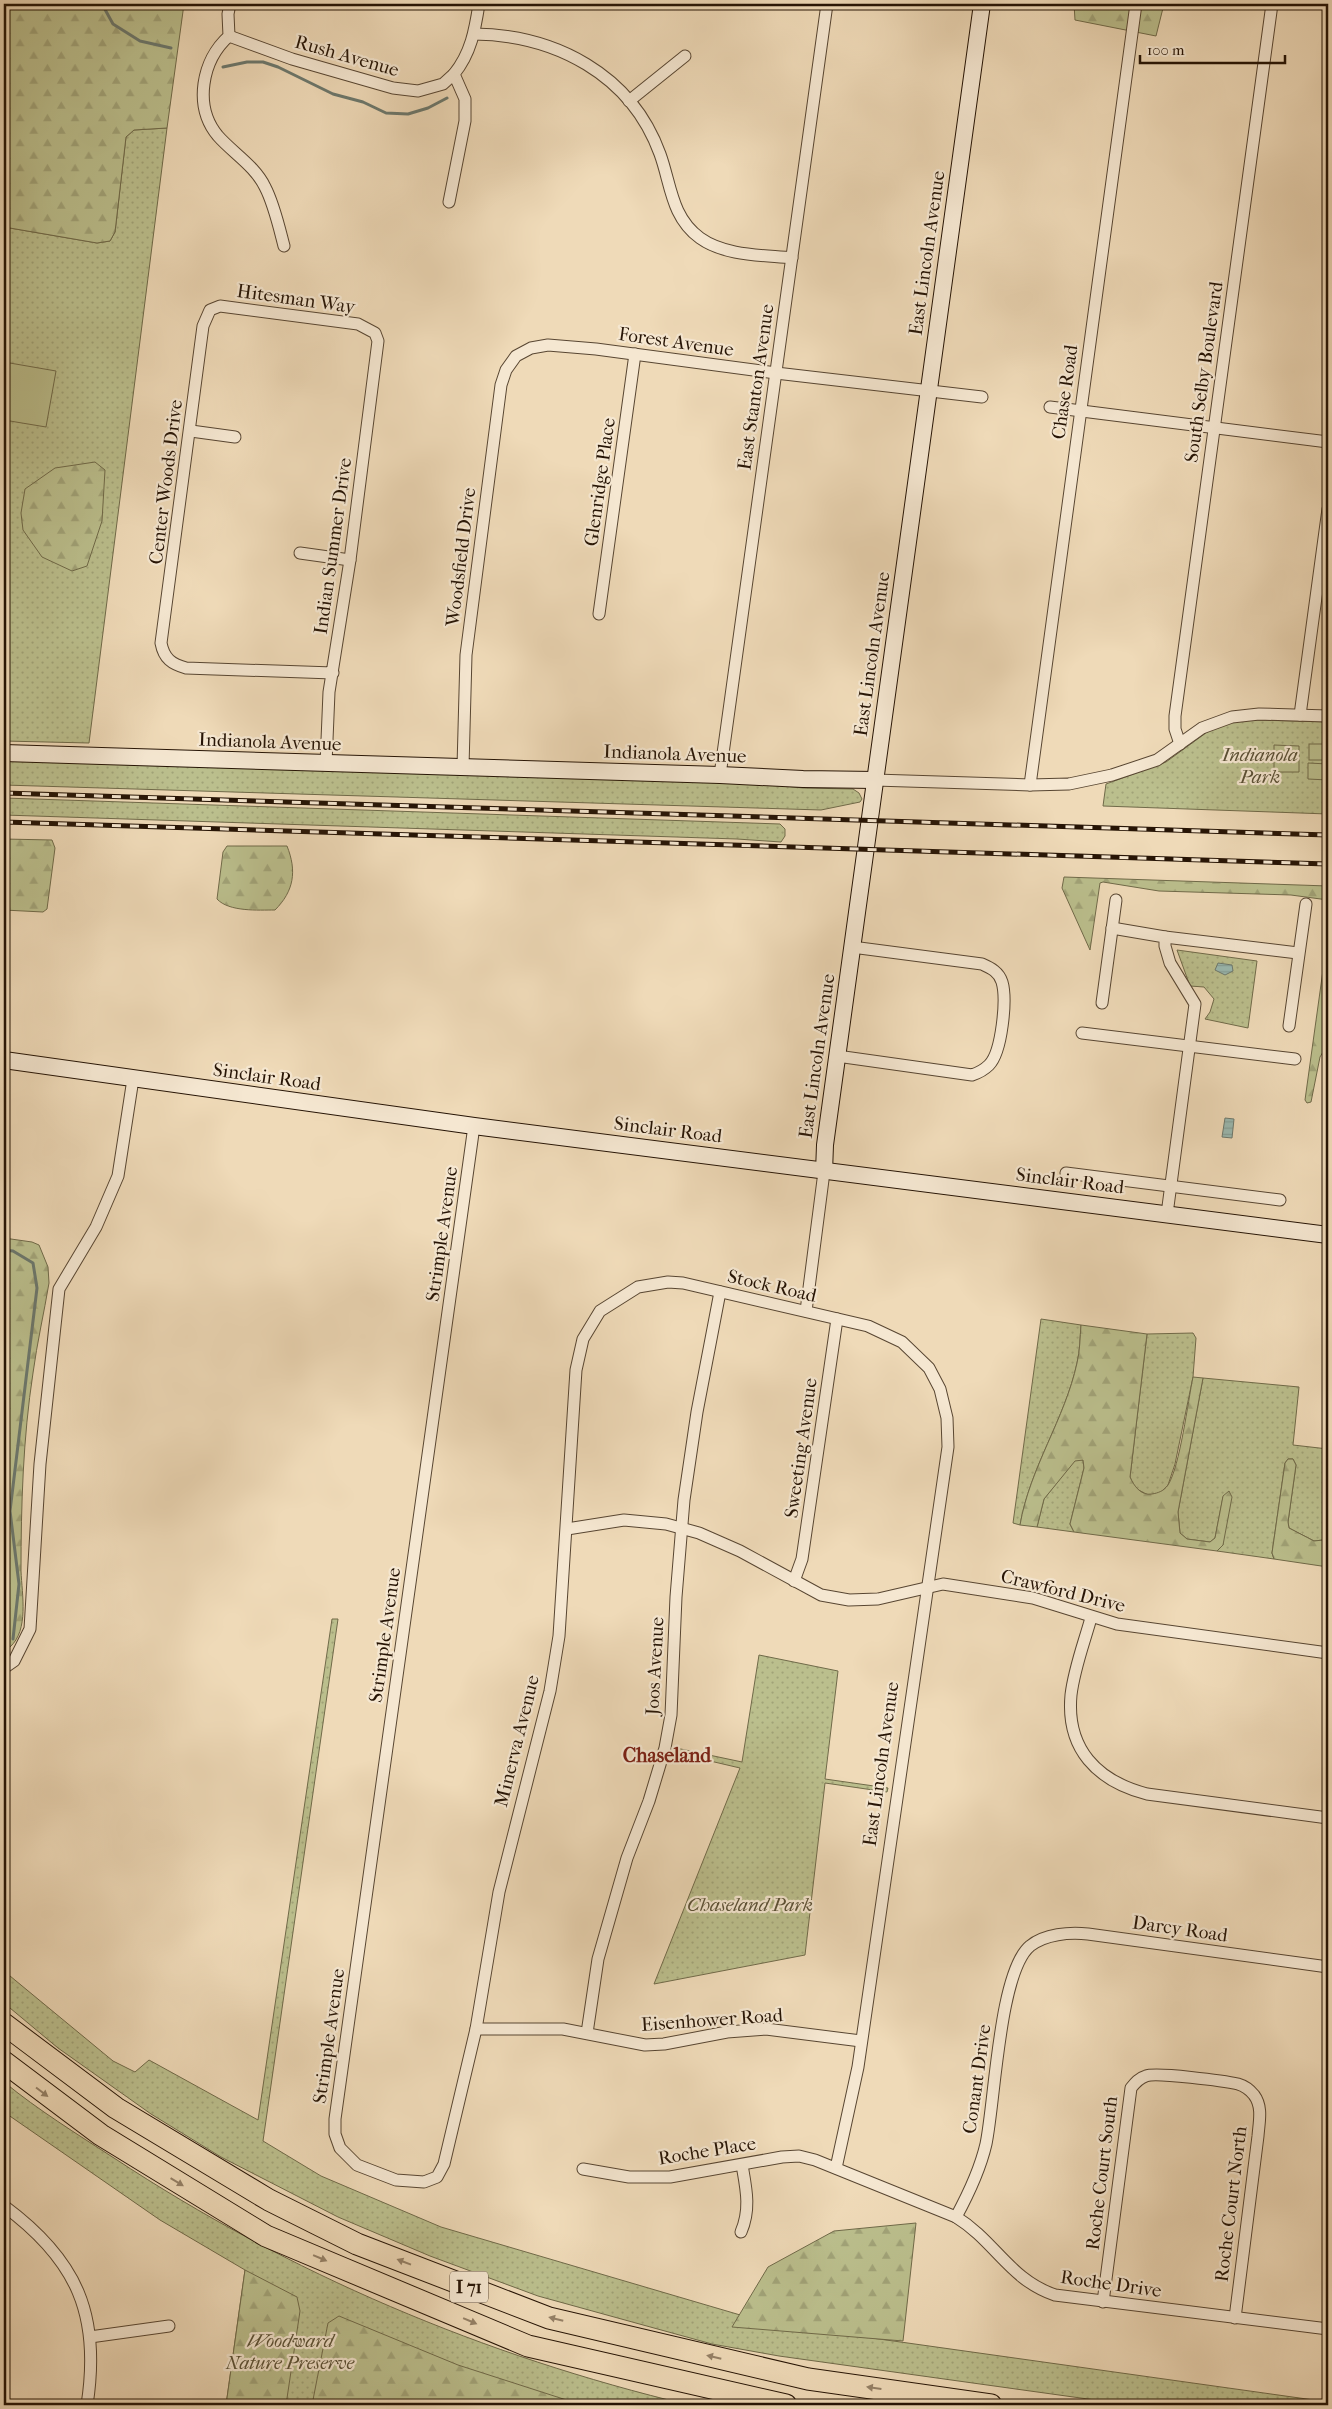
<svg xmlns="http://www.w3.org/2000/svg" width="1332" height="2409" viewBox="0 0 1332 2409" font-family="'IM FELL French Canon',serif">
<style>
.grass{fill:url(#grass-dots);stroke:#706a49}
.forest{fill:url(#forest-firs);stroke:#706a49}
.pitch{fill:#bbbf8d;stroke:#706a49}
.water{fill:url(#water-rules);stroke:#6c786d}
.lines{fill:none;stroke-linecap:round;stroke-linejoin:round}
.stream{stroke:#6c786d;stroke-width:3}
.street-casing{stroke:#584632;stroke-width:13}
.secondary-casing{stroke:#261405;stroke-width:18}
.highway-casing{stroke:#261405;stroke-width:23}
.street{stroke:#f5e7d1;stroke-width:11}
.secondary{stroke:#f5e7d1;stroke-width:16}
.highway{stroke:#efdab8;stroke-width:21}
.rail-casing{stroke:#261405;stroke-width:5}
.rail{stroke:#f5e7d1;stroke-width:3;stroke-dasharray:9;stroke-linecap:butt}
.oneway{fill:#958167}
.labels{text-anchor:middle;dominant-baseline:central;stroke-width:4.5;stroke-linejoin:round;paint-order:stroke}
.shield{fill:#f5e7d1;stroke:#645342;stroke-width:1}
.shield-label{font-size:18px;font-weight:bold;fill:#261405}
.street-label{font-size:19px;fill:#261405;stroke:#f5e7d1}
.park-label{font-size:19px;font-style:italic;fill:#5a5035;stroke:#f5e7d1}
.neighbourhood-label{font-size:20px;font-weight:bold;fill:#7a1f14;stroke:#f5e7d1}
</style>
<defs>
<pattern id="grass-dots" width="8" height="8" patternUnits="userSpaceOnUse" patternTransform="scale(1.25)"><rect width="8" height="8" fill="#bbbf8d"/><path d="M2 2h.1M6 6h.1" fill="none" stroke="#a1a378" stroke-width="1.8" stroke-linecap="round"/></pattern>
<pattern id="forest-firs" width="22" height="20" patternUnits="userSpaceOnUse" patternTransform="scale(1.25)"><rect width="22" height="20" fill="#bbbf8d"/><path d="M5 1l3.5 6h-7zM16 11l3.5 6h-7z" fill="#a1a378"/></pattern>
<pattern id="water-rules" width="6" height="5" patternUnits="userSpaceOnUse" patternTransform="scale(1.25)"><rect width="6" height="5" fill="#9abab2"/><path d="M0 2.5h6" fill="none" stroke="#859f98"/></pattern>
</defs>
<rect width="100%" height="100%" fill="#efdab8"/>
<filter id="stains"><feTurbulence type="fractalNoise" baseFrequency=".004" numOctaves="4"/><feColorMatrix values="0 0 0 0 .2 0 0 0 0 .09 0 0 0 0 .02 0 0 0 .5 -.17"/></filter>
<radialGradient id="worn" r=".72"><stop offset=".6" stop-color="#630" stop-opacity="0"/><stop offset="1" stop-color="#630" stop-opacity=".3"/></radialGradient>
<g class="grass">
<polygon points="167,128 89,743 4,741 4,227 97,243 110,241 115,232 126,137 134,130"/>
<polygon points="1257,720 1328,722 1328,814 1103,806 1106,784 1166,762 1210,730 1236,721"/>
<polygon points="4,759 757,783 803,788 853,789 859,793 862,799 860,802 821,810 4,785"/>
<polygon points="4,798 780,824 785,829 785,836 781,842 737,839 4,815"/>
<polygon points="1177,950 1257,961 1248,1028 1205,1019 1210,1012 1214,999 1204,987 1190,986"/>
<path d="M1041,1319L1081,1325C1080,1337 1080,1351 1077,1363C1065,1419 1030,1467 1020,1525L1013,1523Z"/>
<polygon points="1193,1333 1196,1338 1193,1377 1175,1464 1168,1485 1160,1493 1148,1495 1135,1488 1130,1477 1147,1334"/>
<polygon points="1203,1378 1299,1387 1293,1445 1328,1449 1328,1534 1323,1540 1314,1541 1289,1528 1288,1522 1296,1465 1293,1459 1288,1459 1285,1463 1272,1553 1274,1559 1217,1551 1223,1545 1223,1497 1215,1538 1210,1542 1187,1539 1180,1533 1178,1512"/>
<polygon points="1075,1460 1083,1460 1084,1468 1070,1524 1074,1532 1037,1527 1044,1499"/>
<polygon points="332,1619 338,1619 263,2141 321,2176 441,2227 781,2327 872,2338 1328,2402 1328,2405 1131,2405 1023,2390 779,2356 712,2344 538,2296 430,2256 338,2217 221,2157 151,2114 58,2048 4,2003 4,1971 113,2061 135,2072 149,2060 258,2120"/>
<polygon points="759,1655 838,1671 825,1779 888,1788 887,1792 825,1783 805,1955 654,1984 740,1768 676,1753 676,1748 742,1762"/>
<path d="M4,2082C38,2110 77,2134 114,2158C290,2274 484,2356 689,2405H226L245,2270L160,2220L4,2112Z"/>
</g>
<g class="forest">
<polygon points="4,4 184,4 167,128 134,130 126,137 115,232 110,241 97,243 4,227"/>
<polygon points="1074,4 1164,4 1156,36 1075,20"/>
<polygon points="95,462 105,470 102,521 87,566 72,571 42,557 23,530 21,513 25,489 55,468"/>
<polygon points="4,839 52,840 55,848 47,909 43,912 4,910"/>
<path d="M227,846H287C297,871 294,891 275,910C258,910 229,912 217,899L223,852Z"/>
<polygon points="1064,877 1328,886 1328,900 1291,895 1159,891 1103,882 1100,883 1090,950 1062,888"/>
<polygon points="1328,934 1328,1051 1323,1052 1320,1057 1311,1102 1307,1103 1305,1100"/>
<path d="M4,1238L32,1242L39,1245L48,1267L49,1283C44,1313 37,1343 33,1373C23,1438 21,1506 21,1571C22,1595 29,1630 10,1647L4,1646Z"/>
<path d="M1081,1325L1147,1334L1130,1477C1134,1486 1141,1496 1152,1494C1158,1493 1164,1491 1168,1485C1180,1466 1188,1401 1193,1377L1203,1378L1178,1512L1180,1533L1187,1539L1210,1542L1215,1538L1223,1496L1229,1491L1232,1497L1223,1545L1217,1551L1074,1532L1070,1524L1084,1468L1083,1460L1075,1461L1044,1499L1037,1527L1020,1525C1030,1467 1065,1419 1077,1363C1080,1351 1080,1337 1081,1325Z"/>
<polygon points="1288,1459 1293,1459 1296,1465 1288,1522 1289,1528 1314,1541 1323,1540 1328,1534 1328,1567 1274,1559 1272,1553 1285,1463"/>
<polygon points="916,2223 903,2341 732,2327 768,2267 834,2231"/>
<polygon points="245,2270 297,2297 300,2311 286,2405 226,2405"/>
<polygon points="339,2316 458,2365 582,2405 312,2405 328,2323"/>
</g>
<g class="pitch">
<polygon points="4,362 56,371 46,427 4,420"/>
<rect x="1309" y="744" width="19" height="16"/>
<polygon points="1274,745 1299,746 1299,772 1274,772"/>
<polygon points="1308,763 1328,764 1328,780 1308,779"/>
</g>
<g class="water">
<polygon points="1218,963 1232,965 1233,971 1225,975 1215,970"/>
<polygon points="1225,1118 1234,1119 1232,1138 1222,1137"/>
</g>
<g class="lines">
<g class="stream">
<polyline points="102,4 113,24 140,41 171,48"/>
<polyline points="223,67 247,62 263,62 278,67 333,94 363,102 386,113 408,114 428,108 447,98"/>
<polyline points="4,1250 13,1251 33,1263 37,1288 10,1511 19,1584 13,1639"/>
</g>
<defs>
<g id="street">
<path d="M230,4L228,14L229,36C202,60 193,106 218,136C233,153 255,166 265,187C274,204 279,227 284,246"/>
<path d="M474,34C555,35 631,74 660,154C671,184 671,217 700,238C725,256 762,255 792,258"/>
<polyline points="229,36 292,59 393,88 418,91 443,84 454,74"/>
<polyline points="629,101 685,56"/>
<path d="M449,202L465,121V99L454,74C471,53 475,30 479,4"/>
<polyline points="1050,407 1328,442"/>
<polyline points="191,431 235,437"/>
<polyline points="300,553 350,560"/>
<polyline points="599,614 635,354"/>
<polyline points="1300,715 1328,509"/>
<polyline points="1180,744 1175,729 1175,716 1272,4"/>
<path d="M326,764L329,692L350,560L378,341L375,333L358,324L220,306L210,310L203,326L161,643C164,659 172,664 186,668L333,673"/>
<polyline points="463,767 466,655 501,385 506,370 516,356 531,348 548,345 596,349 776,373 982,397"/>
<polyline points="720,775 827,4"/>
<polyline points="875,780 1030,785 1069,784 1112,775 1157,760 1202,728 1232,717 1259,714 1328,716"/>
<polyline points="1030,785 1136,4"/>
<polyline points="1112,928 1165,937 1165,946 1170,963 1195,1004 1167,1214"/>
<polyline points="1165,937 1298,953"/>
<polyline points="1102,1003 1116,900"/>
<polyline points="1289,1026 1306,904"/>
<polyline points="1082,1033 1295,1059"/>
<path d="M837,1056L972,1075C978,1073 984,1070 989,1065C1002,1052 1007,999 1002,982C999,972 991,968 982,964L852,947"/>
<polyline points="474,1126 335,2119 335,2134 340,2148 357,2165 396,2180 424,2182 437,2177 444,2164 476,2029 499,1892 550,1691 559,1636 576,1370 583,1339 600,1311 638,1287 668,1282 683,1283 868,1326 902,1342 929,1368 940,1389 947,1418 948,1447 858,2067 836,2168"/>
<polyline points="1066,1173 1280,1200"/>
<polyline points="806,1311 824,1172"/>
<polyline points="567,1529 624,1520 666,1524 699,1533 740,1551 821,1595 849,1600 878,1599 943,1584 1033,1598 1117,1624 1328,1653"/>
<polyline points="794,1581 802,1559 837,1319"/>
<path d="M1091,1618C1084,1643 1074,1669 1071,1695C1066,1749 1097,1781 1147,1794L1328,1818"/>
<polyline points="4,1668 14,1661 30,1629 40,1464 59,1289 96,1227 118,1176 133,1079"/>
<polyline points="476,2029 563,2029 645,2045 664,2044 727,2032 766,2029 861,2041"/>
<polyline points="587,2033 598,1959 627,1858 649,1801 665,1748 671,1715 676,1597 684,1500 697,1412 720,1292"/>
<path d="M583,2169L629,2177H670L782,2157L799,2156L815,2160L956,2217C995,2241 1010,2280 1055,2295L1328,2329"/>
<path d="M4,2206C77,2260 101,2315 87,2405"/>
<path d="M956,2217C969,2193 980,2170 986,2144C995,2101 999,1972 1030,1946C1045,1934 1069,1932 1088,1934L1328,1967"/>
<path d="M741,2232C751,2209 746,2188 742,2165"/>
<path d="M1103,2302L1131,2088C1135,2083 1139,2078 1146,2076C1156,2072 1225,2081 1238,2084C1245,2086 1250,2090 1254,2095C1263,2107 1259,2122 1258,2136L1235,2318"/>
<polyline points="90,2337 169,2326"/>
</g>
<g id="secondary">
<polyline points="4,753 720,775 803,779 875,780"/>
<polyline points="4,1060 474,1126 1328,1235"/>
<polyline points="824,1172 825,1145 982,4"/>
</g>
<g id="highway">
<polyline points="4,2024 116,2108 269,2200 357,2244 549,2318 808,2379 991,2405"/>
<polyline points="4,2062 101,2135 266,2236 528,2346 786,2405"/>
</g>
</defs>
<use href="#street" class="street-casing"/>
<use href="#secondary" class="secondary-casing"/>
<use href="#highway" class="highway-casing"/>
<use href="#street" class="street"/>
<use href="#secondary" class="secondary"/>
<use href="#highway" class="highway"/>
<defs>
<g id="rail">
<polyline points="4,793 1328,835"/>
<polyline points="4,822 1328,864"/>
</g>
</defs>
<use href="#rail" class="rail-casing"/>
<use href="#rail" class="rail"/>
</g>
<defs><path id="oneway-solid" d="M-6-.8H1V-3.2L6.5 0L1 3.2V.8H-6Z" transform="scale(1.25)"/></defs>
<g class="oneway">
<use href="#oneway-solid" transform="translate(42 2092) rotate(37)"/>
<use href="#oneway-solid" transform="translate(177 2182) rotate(31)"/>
<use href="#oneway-solid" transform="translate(320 2258) rotate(23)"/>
<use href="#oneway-solid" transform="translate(404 2262) rotate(-159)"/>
<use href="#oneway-solid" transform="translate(556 2319) rotate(-166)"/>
<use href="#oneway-solid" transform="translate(470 2321) rotate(23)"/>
<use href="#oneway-solid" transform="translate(714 2357) rotate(-167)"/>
<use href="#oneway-solid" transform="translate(874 2388) rotate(-172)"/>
</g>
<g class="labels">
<rect class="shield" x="450" y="2271.5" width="38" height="31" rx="4"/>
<g class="shield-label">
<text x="469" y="2287">I 71</text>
</g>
<g class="street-label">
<text transform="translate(347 56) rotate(16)">Rush Avenue</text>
<text transform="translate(927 253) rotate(-82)">East Lincoln Avenue</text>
<text transform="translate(296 299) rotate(8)">Hitesman Way</text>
<text transform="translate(676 342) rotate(8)">Forest Avenue</text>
<text transform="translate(1204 372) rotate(-82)">South Selby Boulevard</text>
<text transform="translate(756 387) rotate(-82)">East Stanton Avenue</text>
<text transform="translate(1065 392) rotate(-82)">Chase Road</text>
<text transform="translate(166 482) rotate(-83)">Center Woods Drive</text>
<text transform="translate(600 482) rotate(-82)">Glenridge Place</text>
<text transform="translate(333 546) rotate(-82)">Indian Summer Drive</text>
<text transform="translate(461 557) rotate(-83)">Woodsfield Drive</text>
<text transform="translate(872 654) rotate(-82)">East Lincoln Avenue</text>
<text transform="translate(270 742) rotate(2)">Indianola Avenue</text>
<text transform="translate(675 754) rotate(2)">Indianola Avenue</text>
<text transform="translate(817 1056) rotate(-82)">East Lincoln Avenue</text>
<text transform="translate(267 1077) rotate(8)">Sinclair Road</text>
<text transform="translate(668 1130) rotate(7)">Sinclair Road</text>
<text transform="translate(1070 1181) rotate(7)">Sinclair Road</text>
<text transform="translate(442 1234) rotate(-82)">Strimple Avenue</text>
<text transform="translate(772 1286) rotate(13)">Stock Road</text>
<text transform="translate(801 1448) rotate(-82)">Sweeting Avenue</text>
<text transform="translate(1063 1591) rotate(14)">Crawford Drive</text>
<text transform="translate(385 1635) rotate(-82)">Strimple Avenue</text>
<text transform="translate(655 1666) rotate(-87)">Joos Avenue</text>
<text transform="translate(517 1741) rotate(-76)">Minerva Avenue</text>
<text transform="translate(881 1764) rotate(-82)">East Lincoln Avenue</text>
<text transform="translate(1180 1929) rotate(8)">Darcy Road</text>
<text transform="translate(712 2020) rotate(-4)">Eisenhower Road</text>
<text transform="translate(329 2036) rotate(-82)">Strimple Avenue</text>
<text transform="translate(977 2079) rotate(-82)">Conant Drive</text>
<text transform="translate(707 2151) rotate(-9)">Roche Place</text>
<text transform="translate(1102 2173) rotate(-83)">Roche Court South</text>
<text transform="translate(1231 2204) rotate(-83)">Roche Court North</text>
<text transform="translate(1111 2284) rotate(8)">Roche Drive</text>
</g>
<g class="park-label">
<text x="1260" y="755">Indianola<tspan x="1260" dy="22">Park</tspan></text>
<text x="750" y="1905">Chaseland Park</text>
<text x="290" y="2341">Woodward<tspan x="290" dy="22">Nature Preserve</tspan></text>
</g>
<g class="neighbourhood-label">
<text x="667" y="1755">Chaseland</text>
</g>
</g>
<rect width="1332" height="2409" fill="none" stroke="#efdab8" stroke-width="20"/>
<rect x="5" y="5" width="1322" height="2399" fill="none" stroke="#261405" stroke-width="2.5"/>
<rect x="10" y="10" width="1312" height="2389" fill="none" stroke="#261405"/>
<path d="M1140 55v8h145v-8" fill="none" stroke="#261405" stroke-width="2.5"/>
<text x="1147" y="55" font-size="15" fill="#261405" stroke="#f5e7d1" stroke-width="4" paint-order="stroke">100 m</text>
<rect width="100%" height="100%" filter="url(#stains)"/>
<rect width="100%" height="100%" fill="url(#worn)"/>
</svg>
